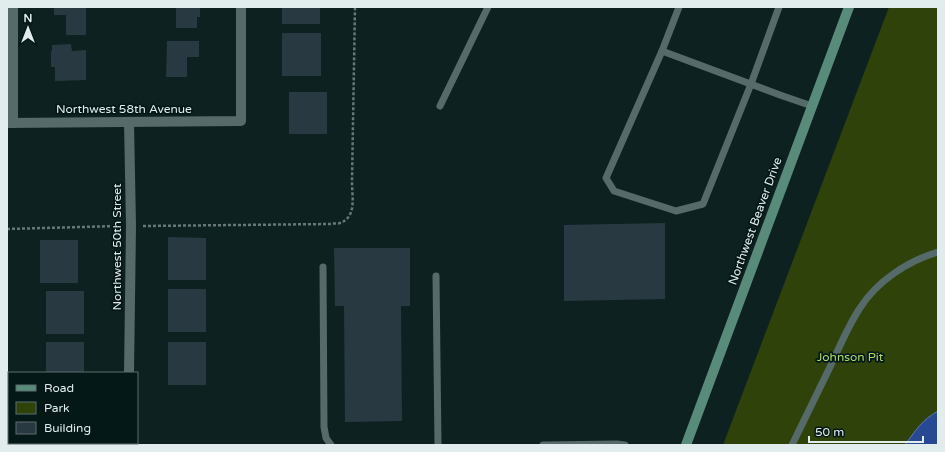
<svg xmlns="http://www.w3.org/2000/svg" width="945" height="452" viewBox="0 0 945 452" font-family="'Varela Round',sans-serif">
<style>
.green{fill:#2e420a}
.water{fill:#274993;stroke:#5f7aae}
.building{fill:#293941}
.lines{fill:none;stroke-linecap:round;stroke-linejoin:round}
.path{stroke:#687777;stroke-width:2.5;stroke-dasharray:3 2;stroke-linecap:butt}
.service{stroke:#556a69;stroke-width:7}
.minor{stroke:#556a69;stroke-width:10}
.secondary{stroke:#598b7a;stroke-width:10}
.labels{text-anchor:middle;dominant-baseline:central;stroke-width:3.5;stroke-linejoin:round;paint-order:stroke}
.street-label{font-size:12px;fill:#e1ecec;stroke:#051818}
.park-label{font-size:12px;fill:#addc63;stroke:#051818}
</style>
<rect width="100%" height="100%" fill="#0e2121"/>
<polygon class="green" points="889,7 938,7 938,445 723,445"/>
<path class="water" d="M938,411V445H905C915,431 922,420 938,411Z"/>
<g class="building">
<polygon points="54,7 86,7 86,35 66,35 66,15 54,15"/>
<polygon points="176,7 200,7 200,17 197,17 197,28 176,28"/>
<rect x="282" y="7" width="38" height="17"/>
<rect x="282" y="33" width="39" height="43"/>
<polygon points="167,41 199,41 199,57 187,57 187,77 166,77"/>
<polygon points="71,44 72,51 86,50 86,80 55,81 55,67 51,67 51,51 52,51 52,45"/>
<rect x="289" y="92" width="38" height="42"/>
<polygon points="665,223 665,299 564,301 564,225"/>
<polygon points="168,237 206,238 206,280 168,280"/>
<rect x="40" y="240" width="38" height="43"/>
<polygon points="334,248 410,248 410,306 401,306 402,421 345,422 344,306 335,306"/>
<rect x="168" y="289" width="38" height="43"/>
<rect x="46" y="291" width="38" height="43"/>
<rect x="46" y="342" width="38" height="31"/>
<rect x="168" y="342" width="38" height="43"/>
</g>
<g class="lines">
<g class="path">
<path d="M143,226L330,224C333,223 337,224 340,223C357,217 352,197 352,182L355,7"/>
<polyline points="7,229 118,226"/>
</g>
<g class="service">
<polyline points="679,7 662,51 606,178 614,191 676,211 703,204 751,84 779,7"/>
<polyline points="662,51 780,95 812,106"/>
<polyline points="440,106 488,7"/>
<polyline points="323,267 324,427 326,438 331,445"/>
<polyline points="436,276 438,445"/>
<polyline points="543,445 617,444 625,445"/>
<path d="M792,445C805,418 818,392 831,365C840,346 848,326 860,308C877,281 908,261 938,252"/>
</g>
<g class="minor">
<polyline points="129,122 131,226 129,373"/>
<polyline points="7,123 241,121 241,7"/>
<polyline points="13,123 13,7"/>
<polyline points="129,445 129,443"/>
</g>
<polyline class="secondary" points="686,445 849,7"/>
</g>
<g class="labels">
<g class="street-label">
<text x="124" y="109">Northwest 58th Avenue</text>
<text transform="translate(755 221) rotate(-70)">Northwest Beaver Drive</text>
<text transform="translate(117 247) rotate(-90)">Northwest 50th Street</text>
</g>
<g class="park-label">
<text x="850" y="357">Johnson Pit</text>
</g>
</g>
<rect width="945" height="452" fill="none" stroke="#e1ecec" stroke-width="16"/>
<rect x="8" y="372" width="130" height="72" fill="#051818" stroke="#5d6d6d"/>
<rect x="16" y="385" width="20" height="6" fill="#598b7a" stroke="#5d6d6d"/>
<text x="44" y="392" font-size="12" fill="#e1ecec">Road</text>
<rect x="16" y="402" width="20" height="12" fill="#2e420a" stroke="#5d6d6d"/>
<text x="44" y="412" font-size="12" fill="#e1ecec">Park</text>
<rect x="16" y="422" width="20" height="12" fill="#293941" stroke="#5d6d6d"/>
<text x="44" y="432" font-size="12" fill="#e1ecec">Building</text>
<g transform="translate(28 28)" stroke="#051818" stroke-width="3" paint-order="stroke">
<path d="M0-3L7 15L0 10L-7 15Z" fill="#e1ecec"/>
<text y="-6" font-size="11" font-weight="bold" text-anchor="middle" fill="#e1ecec">N</text>
</g>
<path d="M809 436v6h114v-6" fill="none" stroke="#e1ecec" stroke-width="2"/>
<text x="815" y="436" font-size="12" fill="#e1ecec" stroke="#051818" stroke-width="3" paint-order="stroke">50 m</text>
</svg>
